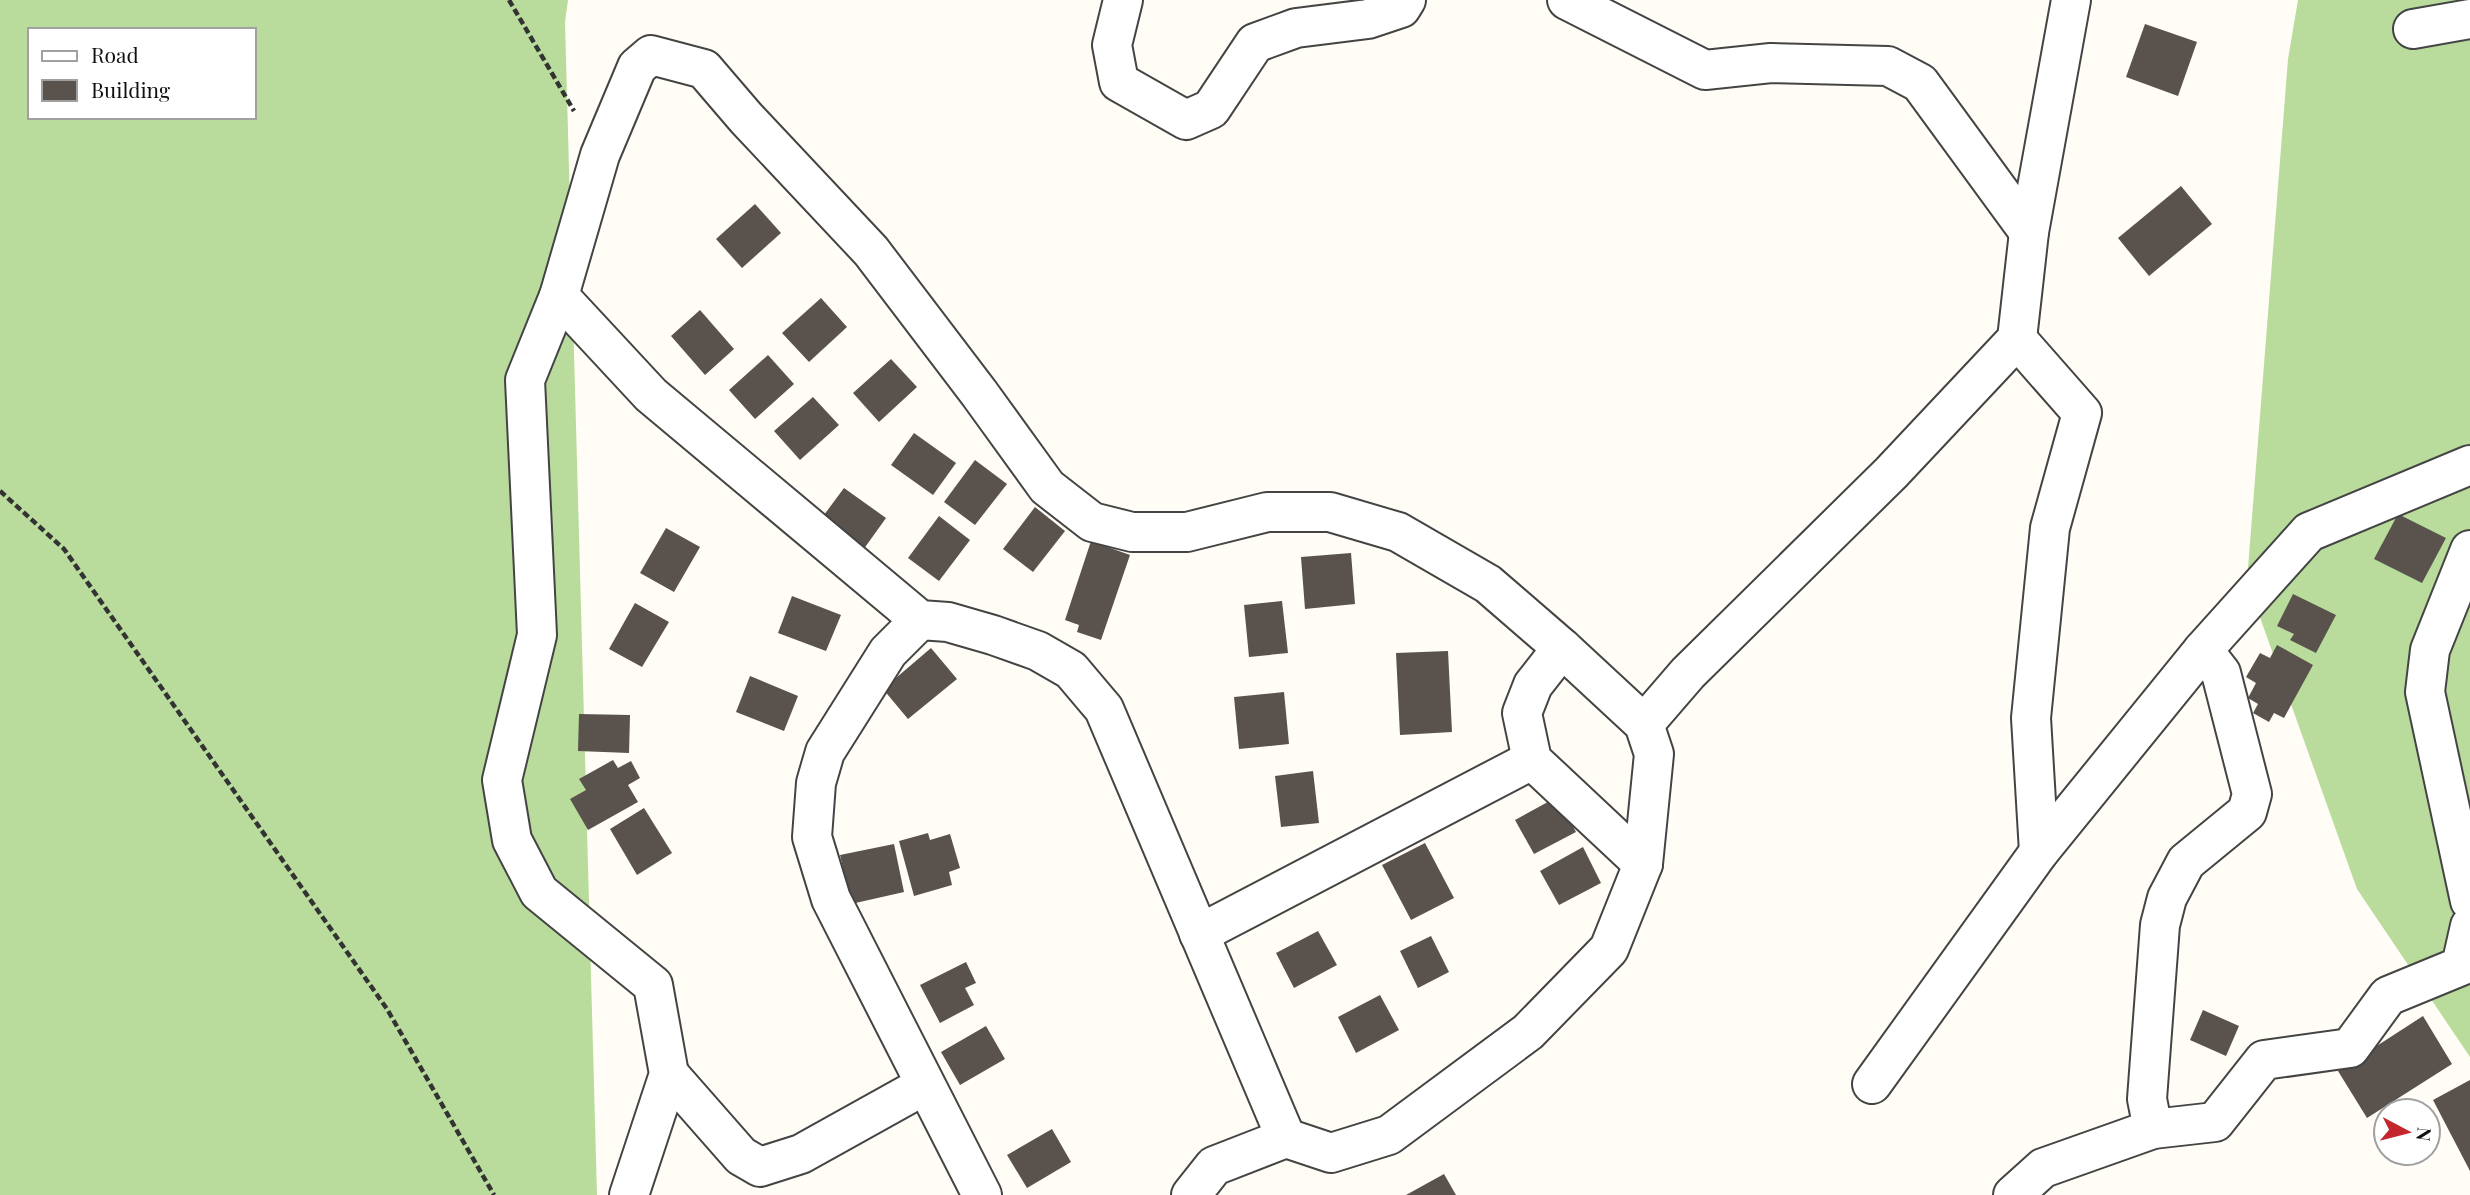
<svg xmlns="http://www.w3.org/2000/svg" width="2470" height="1195" viewBox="0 0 2470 1195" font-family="'Playfair Display',serif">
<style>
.forest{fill:#b9dc9c;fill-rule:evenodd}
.building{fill:#5a524d}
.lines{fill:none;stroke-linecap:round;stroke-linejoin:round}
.street-casing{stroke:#444;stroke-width:42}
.path{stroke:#333;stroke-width:4.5;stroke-dasharray:7 3.5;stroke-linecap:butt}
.street{stroke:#fff;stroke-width:38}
</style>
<rect width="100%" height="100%" fill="#fffdf5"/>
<g class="forest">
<path d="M0,0H568L565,22L597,1195H0ZM30,30H254V117H30Z"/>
<polygon points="2298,0 2470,0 2470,1057 2357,889 2247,581 2288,59"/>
</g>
<g class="building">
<polygon points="2145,24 2197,42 2178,96 2126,77"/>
<polygon points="2181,186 2212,224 2149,276 2118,238"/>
<polygon points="755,204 781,233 742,268 716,239"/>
<polygon points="821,298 847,327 809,362 782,333"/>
<polygon points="700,310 734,349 705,375 671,336"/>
<polygon points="768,355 794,384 755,419 729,390"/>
<polygon points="891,359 917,387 879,422 853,393"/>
<polygon points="813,397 839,425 800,460 774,431"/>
<polygon points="914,433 956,463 933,495 891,465"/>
<polygon points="975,460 1007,484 975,525 944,502"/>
<polygon points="844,488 886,518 863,550 821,519"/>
<polygon points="1035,507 1065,531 1033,572 1003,549"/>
<polygon points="2398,514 2446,538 2422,583 2374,559"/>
<polygon points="939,516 970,540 939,581 908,558"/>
<polygon points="666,528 700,547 674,592 640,573"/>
<polygon points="1091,541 1130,555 1101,640 1077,632 1079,625 1065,620"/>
<polygon points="1351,553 1355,604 1305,609 1301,557"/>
<polygon points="2293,594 2336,615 2316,653 2290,640 2294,634 2277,626"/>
<polygon points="792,596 841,615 826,651 778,633"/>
<polygon points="1282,601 1288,653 1249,657 1244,605"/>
<polygon points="635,603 669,622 642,667 609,649"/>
<polygon points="2277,645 2313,665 2284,718 2274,713 2269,722 2253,713 2258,704 2248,698 2256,683 2246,677 2260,653 2270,658"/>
<polygon points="931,648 957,679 908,719 883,689"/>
<polygon points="1448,651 1452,732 1400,735 1396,653"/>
<polygon points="750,676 798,696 784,731 736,712"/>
<polygon points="1284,692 1289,744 1239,749 1234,697"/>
<polygon points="579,714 630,715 629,753 578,751"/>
<polygon points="613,760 618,768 631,761 640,778 628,785 638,802 588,830 570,799 586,790 579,779"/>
<polygon points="1313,771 1319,823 1281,827 1275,776"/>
<polygon points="1557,797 1576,832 1534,854 1515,820"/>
<polygon points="644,808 672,853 637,875 610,829"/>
<polygon points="928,833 930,840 950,834 960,868 949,872 952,885 914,896 899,841"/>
<polygon points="1425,843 1454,898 1411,920 1382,865"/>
<polygon points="894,844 904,892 851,904 840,855"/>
<polygon points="1583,847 1601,883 1559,905 1540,871"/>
<polygon points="1318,931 1337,965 1294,988 1276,953"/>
<polygon points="1431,936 1449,972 1418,988 1400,951"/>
<polygon points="966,962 976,983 965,988 974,1005 940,1023 920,985"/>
<polygon points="1380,995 1399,1030 1356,1053 1338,1017"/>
<polygon points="2203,1010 2239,1026 2226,1056 2190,1040"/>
<polygon points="2423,1016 2452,1064 2367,1118 2338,1071"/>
<polygon points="986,1026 1005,1059 960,1085 941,1052"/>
<polygon points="2470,1080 2470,1171 2433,1100"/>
<polygon points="1052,1129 1071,1162 1027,1188 1007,1155"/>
<polygon points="1444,1174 1456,1195 1406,1195"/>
</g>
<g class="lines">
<defs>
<g id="street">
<polyline points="1123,0 1112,45 1119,82 1186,120 1211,109 1255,43 1296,28 1368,19 1401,8 1406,0"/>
<polyline points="1567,0 1705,70 1771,63 1888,66 1920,83 2029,232"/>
<polyline points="2413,29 2470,19"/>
<polyline points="559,296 651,395 920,620 948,622 993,635 1038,651 1071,670 1104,709 1286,1138"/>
<polyline points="2017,339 2082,413 2050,528 2031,718 2039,852"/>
<polyline points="2470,550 2430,650 2425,692 2470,901"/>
<polyline points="920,620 888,652 825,752 816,783 812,837 831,899 982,1195"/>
<polyline points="1562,648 1533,685 1522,713 1532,760 1643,864"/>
<polyline points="1644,724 1688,673 1891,473 2017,339 2029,232 2071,0"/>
<polyline points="1199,934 1532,760"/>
<polyline points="669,1074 741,1156 760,1167 801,1154 925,1085"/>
<polyline points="1872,1084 2039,852 2203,650 2309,532 2470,465"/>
<polyline points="2153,1129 2147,1099 2160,925 2167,898 2186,862 2247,812 2252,794 2221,673 2203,650"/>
<polyline points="629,1195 669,1074 653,985 539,892 512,840 502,780 537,635 525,380 559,296 600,155 637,67 651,55 704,69 746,118 871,251 979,393 1047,487 1092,522 1132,532 1187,532 1267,512 1330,512 1398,532 1488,584 1562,648 1644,724 1654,754 1643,864 1609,949 1528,1032 1389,1135 1331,1153 1286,1138 1214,1166 1191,1195"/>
<polyline points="2013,1195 2043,1168 2153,1129 2215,1122 2264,1060 2350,1048 2388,996 2461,966 2470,926"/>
</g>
</defs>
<use href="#street" class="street-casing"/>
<g class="path">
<polyline points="509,0 574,111"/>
<polyline points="0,491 64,549 387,1009 494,1195"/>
</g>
<use href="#street" class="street"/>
</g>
<rect x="28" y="28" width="228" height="91" fill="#ffffff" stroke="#a0a0a0" stroke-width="2"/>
<rect x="42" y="51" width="35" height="10" fill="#ffffff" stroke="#a0a0a0" stroke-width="2"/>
<text x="91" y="63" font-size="21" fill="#111111">Road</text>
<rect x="42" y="80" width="35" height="21" fill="#5a524d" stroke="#a0a0a0" stroke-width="2"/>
<text x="91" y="98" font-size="21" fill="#111111">Building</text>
<g transform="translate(2407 1132) rotate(97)"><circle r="33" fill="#ffffff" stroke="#a0a0a0" stroke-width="2"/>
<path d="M0-5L12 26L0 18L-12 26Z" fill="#c4262e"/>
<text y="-10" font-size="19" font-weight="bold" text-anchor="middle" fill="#111111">N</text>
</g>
</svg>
